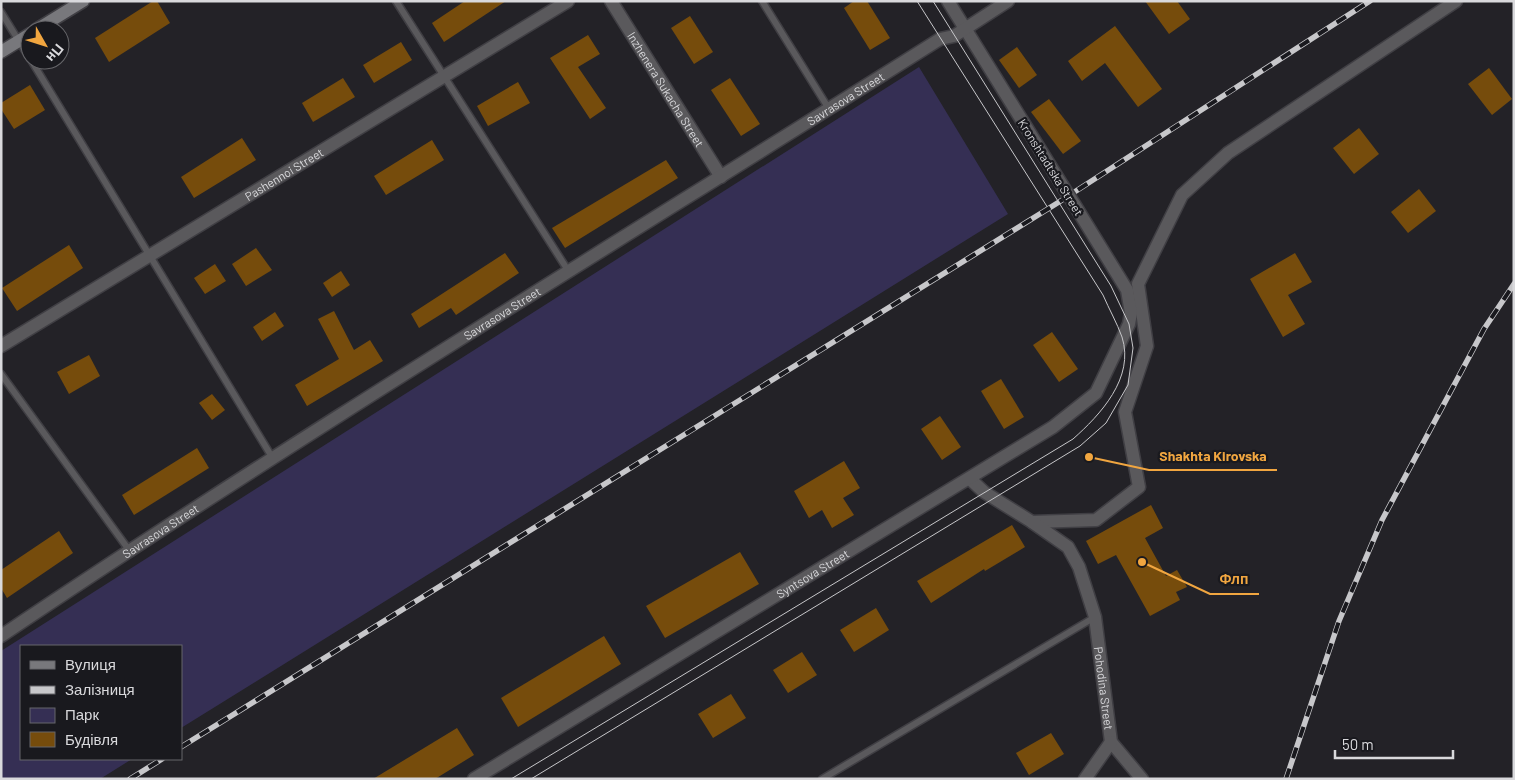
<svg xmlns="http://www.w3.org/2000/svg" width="1515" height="780" viewBox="0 0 1515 780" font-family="Barlow,sans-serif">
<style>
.green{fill:#352f54}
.building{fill:#764c0c}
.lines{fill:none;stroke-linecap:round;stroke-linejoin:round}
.lane-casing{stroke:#403f44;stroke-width:9}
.street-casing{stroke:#403f44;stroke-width:15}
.secondary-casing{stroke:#403f44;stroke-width:15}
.lane{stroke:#5a595c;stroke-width:6}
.street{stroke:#5a595c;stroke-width:12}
.secondary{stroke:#78787c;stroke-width:12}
.tram{stroke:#c7c7ca;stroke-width:1}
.rail-casing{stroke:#c7c7ca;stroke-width:5.5}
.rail{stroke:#19191e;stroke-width:4;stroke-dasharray:11;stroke-linecap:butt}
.street-bridge-casing{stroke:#403f44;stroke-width:15;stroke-linecap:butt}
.street-bridge{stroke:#5a595c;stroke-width:12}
.labels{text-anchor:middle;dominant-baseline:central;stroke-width:4.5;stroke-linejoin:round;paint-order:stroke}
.street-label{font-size:12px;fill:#d9d9dc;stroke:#19191e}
.leader{fill:none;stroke:#f1a640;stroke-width:2}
.callout-dot{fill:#f1a640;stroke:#19191e;stroke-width:2}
.callout-label{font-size:14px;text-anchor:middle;font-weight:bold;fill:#f1a640;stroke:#19191e;stroke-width:4.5;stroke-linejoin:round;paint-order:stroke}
</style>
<rect width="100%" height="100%" fill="#232227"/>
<polygon class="green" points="919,67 1008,214 181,728 181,646 21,646 21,759 132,759 100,779 1,779 1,651"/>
<g class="building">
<polygon points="153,1 157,1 170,23 109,62 95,38"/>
<polygon points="465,1 506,1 444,42 432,23"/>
<polygon points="854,1 867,1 890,38 870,50 844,8"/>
<polygon points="1145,1 1177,1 1190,19 1169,34"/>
<polygon points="690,16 713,52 694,64 671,28"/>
<polygon points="1115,26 1162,89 1138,107 1105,63 1082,81 1068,61"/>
<polygon points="588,35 600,54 578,67 606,108 590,119 550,58"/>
<polygon points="401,42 412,60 374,83 363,65"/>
<polygon points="1017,47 1037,75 1019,88 999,60"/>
<polygon points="1489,68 1512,99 1492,115 1468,84"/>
<polygon points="343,78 355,97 313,122 302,103"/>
<polygon points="730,78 760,124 741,136 711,90"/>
<polygon points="518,82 530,103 488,126 477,106"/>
<polygon points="30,85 45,110 14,129 1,109 1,103"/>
<polygon points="1049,99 1081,141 1063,154 1031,112"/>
<polygon points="1359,128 1379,154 1354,174 1333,148"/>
<polygon points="242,138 256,160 194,198 181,177"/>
<polygon points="432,140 444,160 386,195 374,176"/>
<polygon points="666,160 678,178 565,248 552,228"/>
<polygon points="1419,189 1436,211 1408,233 1391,212"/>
<polygon points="69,245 83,268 17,311 2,288"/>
<polygon points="256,248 272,270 246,286 232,264"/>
<polygon points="505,253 519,273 456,315 451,308 419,328 411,314"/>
<polygon points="1295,253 1312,282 1288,295 1305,324 1283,337 1250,279"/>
<polygon points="215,264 226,281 205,294 194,278"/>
<polygon points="341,271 350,285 332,297 323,283"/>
<polygon points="334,311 354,350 370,340 383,361 307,406 295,385 339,359 318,319"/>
<polygon points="275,312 284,326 262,341 253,327"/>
<polygon points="1052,332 1078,369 1059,382 1033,345"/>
<polygon points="89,355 100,376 69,394 57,372"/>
<polygon points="1001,379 1024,417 1004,429 981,391"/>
<polygon points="212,394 225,410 212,420 199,403"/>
<polygon points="940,416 961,447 942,460 921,429"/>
<polygon points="197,448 209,468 134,515 122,495"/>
<polygon points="844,461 860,488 843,498 854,515 832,528 822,510 809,518 794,491"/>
<polygon points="1151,505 1163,528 1145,538 1166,576 1177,570 1187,587 1176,592 1180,600 1150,616 1116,555 1098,564 1086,541"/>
<polygon points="1012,525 1025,547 985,571 984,569 931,603 917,581"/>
<polygon points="59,531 73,553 7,598 1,588 1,570"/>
<polygon points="740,552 759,584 665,638 646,606"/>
<polygon points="876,608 889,630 854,652 840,630"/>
<polygon points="604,636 621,664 518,727 501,698"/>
<polygon points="802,652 817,675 788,693 773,670"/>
<polygon points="731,694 746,718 713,738 698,714"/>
<polygon points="457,728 474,755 435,779 373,779"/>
<polygon points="1051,733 1064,754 1029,775 1016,753"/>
</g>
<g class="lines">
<defs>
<g id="lane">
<polyline points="396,1 569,272"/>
<polyline points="762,1 829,109"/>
<polyline points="1,12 30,59"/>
<polyline points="31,60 272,457"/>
<polyline points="1,374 129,550"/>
<polyline points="822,779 1095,617"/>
</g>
<g id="street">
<path id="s1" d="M611,1L721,177"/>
<polyline points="948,1 1062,185"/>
<path id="s2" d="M1,346L568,1"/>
<polyline points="970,479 984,492 1032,522 1096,520 1139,487 1125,412 1147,346 1138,284 1182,195 1228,153 1456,1"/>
<path id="s3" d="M1032,522L1068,547L1079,567L1095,617L1111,742L1142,779"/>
<path id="s4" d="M1,636C309,429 626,237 940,39L954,36L1008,1"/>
<path id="s5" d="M474,779L1053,427L1096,393L1129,324L1131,313L1127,290L1074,204"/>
<polyline points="1085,779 1111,742"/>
</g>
<g id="secondary">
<polyline points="36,30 83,1"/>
<polyline points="1,52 30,34"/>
</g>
</defs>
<use href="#lane" class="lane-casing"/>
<use href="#street" class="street-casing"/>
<use href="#secondary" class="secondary-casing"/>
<use href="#lane" class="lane"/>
<use href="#street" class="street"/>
<use href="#secondary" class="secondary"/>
<g class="tram">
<path d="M511,779L1073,439C1100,415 1135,378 1122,337C1117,323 1109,309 1103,295L917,1"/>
<polyline points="531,779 1080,446 1106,423 1128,385 1133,348 1129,324 1111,286 933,1"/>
</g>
<defs>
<g id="rail">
<polyline points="181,747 1059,202 1370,1"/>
<polyline points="130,779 162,759"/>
<polyline points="1286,779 1339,621 1382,520 1484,329 1514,284"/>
</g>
</defs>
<use href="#rail" class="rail-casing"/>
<use href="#rail" class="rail"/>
<defs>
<polyline id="street-bridge" points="1062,185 1074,204"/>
</defs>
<use href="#street-bridge" class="street-bridge-casing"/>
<use href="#street-bridge" class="street-bridge"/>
</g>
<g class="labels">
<g class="street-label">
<text stroke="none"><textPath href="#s1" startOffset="104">Inzhenera Sukacha Street</textPath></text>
<text stroke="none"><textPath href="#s4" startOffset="1001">Savrasova Street</textPath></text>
<text transform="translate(1051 167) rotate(58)">Kronshtadtska Street</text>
<text stroke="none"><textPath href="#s2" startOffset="331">Pashennoi Street</textPath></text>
<text stroke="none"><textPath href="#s4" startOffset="596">Savrasova Street</textPath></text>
<text stroke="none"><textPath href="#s4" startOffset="191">Savrasova Street</textPath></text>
<text stroke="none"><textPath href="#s5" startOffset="396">Syntsova Street</textPath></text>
<text stroke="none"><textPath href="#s3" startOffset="191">Pohodina Street</textPath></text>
</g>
</g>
<path class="leader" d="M1089 457L1149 470H1277M1142 562L1210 594H1259"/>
<g class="callout-dot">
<circle cx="1089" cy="457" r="5"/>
<circle cx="1142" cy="562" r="5"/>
</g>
<g class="callout-label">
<text x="1213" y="461">Shakhta Kirovska</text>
<text x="1234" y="584">Флп</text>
</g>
<rect width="1515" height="780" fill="none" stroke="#d9d9dc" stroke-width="5"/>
<rect x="20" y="645" width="162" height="115" fill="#19191e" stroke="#66666a"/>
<rect x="30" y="661" width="25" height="8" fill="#78787c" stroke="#66666a"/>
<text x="65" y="670" font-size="15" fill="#d9d9dc">Вулиця</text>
<rect x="30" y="686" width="25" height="8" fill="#c7c7ca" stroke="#66666a"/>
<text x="65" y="695" font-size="15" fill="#d9d9dc">Залізниця</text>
<rect x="30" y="708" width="25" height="15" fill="#352f54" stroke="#66666a"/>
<text x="65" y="720" font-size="15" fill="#d9d9dc">Парк</text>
<rect x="30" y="732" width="25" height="15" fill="#764c0c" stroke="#66666a"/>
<text x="65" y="745" font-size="15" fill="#d9d9dc">Будівля</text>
<g transform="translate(45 45) rotate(129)"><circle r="24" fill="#19191e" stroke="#66666a"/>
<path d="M0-4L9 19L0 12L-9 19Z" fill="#f1a640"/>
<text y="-8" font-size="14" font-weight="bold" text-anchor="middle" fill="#d9d9dc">Пн</text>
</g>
<path d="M1335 750v8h118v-8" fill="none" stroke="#d9d9dc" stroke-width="2.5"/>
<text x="1342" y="750" font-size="15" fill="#d9d9dc" stroke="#19191e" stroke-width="4" paint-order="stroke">50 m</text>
</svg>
